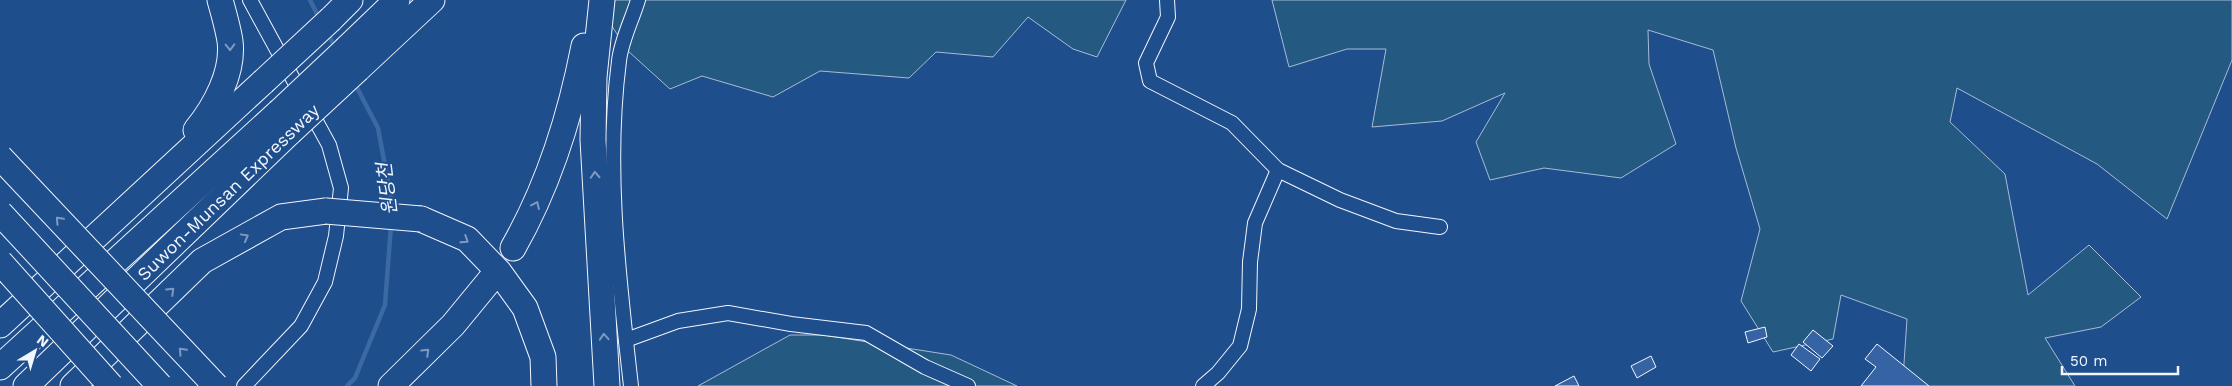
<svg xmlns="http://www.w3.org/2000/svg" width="2232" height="386" viewBox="0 0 2232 386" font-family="'Work Sans','Noto Sans KR',sans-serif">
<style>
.green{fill:#245a82;stroke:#a8bbd7}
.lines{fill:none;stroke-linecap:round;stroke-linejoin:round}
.stream{stroke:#3b69a3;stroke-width:4.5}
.building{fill:#3563a3;stroke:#f2f6ff}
.street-casing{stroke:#f2f6ff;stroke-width:16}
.highway-casing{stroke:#f2f6ff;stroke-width:27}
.street{stroke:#1f4e8c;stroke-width:14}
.highway{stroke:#1f4e8c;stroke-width:25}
.highway-bridge-casing{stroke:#f2f6ff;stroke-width:27;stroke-linecap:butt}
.highway-bridge{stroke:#1f4e8c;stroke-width:25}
.oneway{stroke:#7e9ac0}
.labels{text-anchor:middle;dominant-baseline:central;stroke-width:4;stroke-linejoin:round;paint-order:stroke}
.street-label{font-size:18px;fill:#f2f6ff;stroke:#1f4e8c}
.water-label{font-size:19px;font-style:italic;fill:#f2f6ff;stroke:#1f4e8c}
</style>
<rect width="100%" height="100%" fill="#1f4e8c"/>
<g class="green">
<polygon points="610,0 1126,0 1097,57 1073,49 1028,17 993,57 936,52 909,78 820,71 773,97 702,76 670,89 628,51 606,17"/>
<polygon points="1272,0 2232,0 2232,60 2167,219 2097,164 1957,88 1950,122 2005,174 2028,295 2089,245 2141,297 2101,327 2045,338 2075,386 1906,386 1903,378 1907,319 1841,295 1833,339 1773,352 1741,301 1760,229 1736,148 1713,50 1648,30 1649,64 1676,144 1621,178 1544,168 1490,180 1476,142 1505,93 1442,121 1372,127 1386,49 1347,49 1289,67"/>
<polygon points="790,335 823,335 951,355 1017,386 698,386"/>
</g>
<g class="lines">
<g class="stream">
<polyline points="310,0 319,18"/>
<polyline points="328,34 336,49"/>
<polyline points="354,82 378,128 393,209"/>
<polyline points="347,386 355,378 385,305 391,225"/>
</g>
</g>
<g class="building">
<polygon points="1765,327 1767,337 1748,343 1745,332"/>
<polygon points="1813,330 1833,346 1822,358 1803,342"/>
<polygon points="1799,344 1820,359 1811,371 1791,355"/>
<polygon points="1877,344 1929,386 1861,386 1876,367 1865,359"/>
<polygon points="1651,356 1656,367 1637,378 1631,366"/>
<polygon points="1574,376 1579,386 1555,386"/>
</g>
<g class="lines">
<defs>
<g id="street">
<polyline points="1167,0 1168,17 1146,63 1150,81 1232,123 1278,170 1340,200 1396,221 1440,227"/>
<polyline points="626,340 678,321 728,313 791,324 866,333 925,367 968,386"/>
<polyline points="244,386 301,326 325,282 336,236 341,188 329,145 250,0"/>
<path d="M631,386C619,279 605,169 619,61C621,41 632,20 638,0"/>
<polyline points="1203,386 1218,373 1240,346 1249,309 1250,262 1255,223 1278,170"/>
</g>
<g id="highway">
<polyline points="602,0 594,77 593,140 607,386"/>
<polyline points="331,19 350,0"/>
<polyline points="347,48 397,0"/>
<polyline points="358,69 432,0"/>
<path d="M196,130C215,107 234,72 230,41C228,28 224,14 220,0"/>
<polyline points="421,219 467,239 499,272 525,308 543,357 544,386"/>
<path d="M513,248C549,185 570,118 584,46"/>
<polyline points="0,325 263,82"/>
<polyline points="0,367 279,112"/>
<polyline points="26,386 290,132"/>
<polyline points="73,386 202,261 281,217 326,211"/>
<polyline points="391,386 453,325 490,280"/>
</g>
</defs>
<use href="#street" class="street-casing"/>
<use href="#highway" class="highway-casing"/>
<use href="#street" class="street"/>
<use href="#highway" class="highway"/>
<defs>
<g id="highway-bridge">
<polyline points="263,82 331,19"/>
<polyline points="279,112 347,48"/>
<polyline points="290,132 358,69"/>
<polyline points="0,157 216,386"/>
<polyline points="326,211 421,219"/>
<polyline points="0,213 160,386"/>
<polyline points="0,262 111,386"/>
</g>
</defs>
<use href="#highway-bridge" class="highway-bridge-casing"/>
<use href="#highway-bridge" class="highway-bridge"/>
</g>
<defs><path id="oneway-chevron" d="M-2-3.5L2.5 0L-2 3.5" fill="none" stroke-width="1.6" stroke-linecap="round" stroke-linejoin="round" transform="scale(1.25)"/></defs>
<g class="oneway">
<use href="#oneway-chevron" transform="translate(230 47) rotate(89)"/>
<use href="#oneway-chevron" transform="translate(595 175) rotate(-93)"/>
<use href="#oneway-chevron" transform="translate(536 205) rotate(-65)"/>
<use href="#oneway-chevron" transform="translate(59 220) rotate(-133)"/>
<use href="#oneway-chevron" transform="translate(245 237) rotate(-29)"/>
<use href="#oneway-chevron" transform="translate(465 240) rotate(33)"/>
<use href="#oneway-chevron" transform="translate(171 291) rotate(-44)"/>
<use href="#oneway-chevron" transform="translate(604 337) rotate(-94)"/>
<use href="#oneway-chevron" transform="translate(182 351) rotate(-133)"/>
<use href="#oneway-chevron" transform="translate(426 352) rotate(-44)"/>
</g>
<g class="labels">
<g class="street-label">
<text transform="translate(228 192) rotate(-44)">Suwon-Munsan Expressway</text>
</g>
<g class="water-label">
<text transform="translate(387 189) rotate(-97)">원당천</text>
</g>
</g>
<g transform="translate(35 351) rotate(38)" stroke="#1f4e8c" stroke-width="4" paint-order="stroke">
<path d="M0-4L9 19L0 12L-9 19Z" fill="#f2f6ff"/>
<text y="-8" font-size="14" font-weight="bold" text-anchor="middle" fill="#f2f6ff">N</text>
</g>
<path d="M2062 366v8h116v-8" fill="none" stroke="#f2f6ff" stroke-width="2.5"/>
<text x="2070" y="366" font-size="15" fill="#f2f6ff" stroke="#1f4e8c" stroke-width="4" paint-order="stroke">50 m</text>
</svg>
